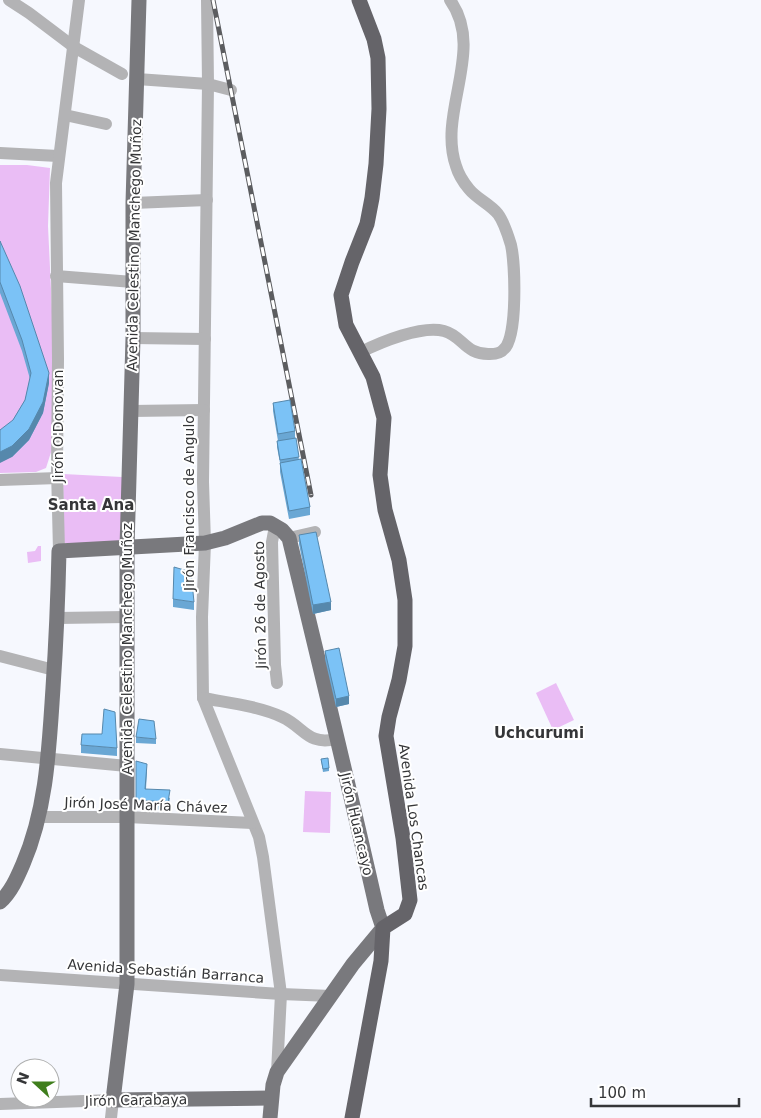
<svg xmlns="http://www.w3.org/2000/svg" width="761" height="1118" viewBox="0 0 761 1118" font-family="'DejaVu Sans',sans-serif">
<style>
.green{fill:#eabdf5}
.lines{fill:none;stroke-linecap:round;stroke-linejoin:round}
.minor{stroke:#b3b3b5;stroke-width:12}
.major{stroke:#79797d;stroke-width:15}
.highway{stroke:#656469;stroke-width:15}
.rail-casing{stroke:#5c5d60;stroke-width:5}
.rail{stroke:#fff;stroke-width:3;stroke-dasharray:9;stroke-linecap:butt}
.wall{fill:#6aa7d4}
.shaded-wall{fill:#5688ac}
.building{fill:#7bc2f6;stroke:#5688ac}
.labels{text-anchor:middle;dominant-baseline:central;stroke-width:4;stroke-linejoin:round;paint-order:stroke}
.street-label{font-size:14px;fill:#353638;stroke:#fff}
.neighbourhood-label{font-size:15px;font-weight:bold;fill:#353638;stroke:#fff}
</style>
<rect width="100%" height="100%" fill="#f6f8fe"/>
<g class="green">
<polygon points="0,165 27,165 50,168 48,226 53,331 52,449 46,468 36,472 0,473"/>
<polygon points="63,474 122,477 122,543 64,543"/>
<polygon points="38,546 41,546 41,561 28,563 27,552 35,551"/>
<polygon points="556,683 574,720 553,730 536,693"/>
<polygon points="305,791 331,792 330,833 303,832"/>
</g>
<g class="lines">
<g class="minor">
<polyline points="9,0 29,13 74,47 122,74"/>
<polyline points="207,0 208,84 203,482 205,543 202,617 203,698 259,837 263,857 281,994 277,1072"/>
<polyline points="137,79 208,84 231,90"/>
<polyline points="65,115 106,124"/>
<polyline points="0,153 58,156"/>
<polyline points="133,203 207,200"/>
<polyline points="56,276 133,282"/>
<polyline points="133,338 205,339"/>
<path d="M361,352C381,342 422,325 444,331C463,336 465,355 490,354C495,354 501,353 504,349C518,337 515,263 511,245C508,235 504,222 498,214C490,204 477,199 469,189C464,183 458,173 456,166C437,112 486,50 450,0"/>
<polyline points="131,411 204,410"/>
<polyline points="0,480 58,478"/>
<polyline points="275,526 272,542 275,665 277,683"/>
<polyline points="289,538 315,532"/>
<polyline points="59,551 57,469 58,359 56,183 79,0"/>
<polyline points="58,618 126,617"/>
<polyline points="0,656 54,670"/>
<path d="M203,698C229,703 258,706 282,717C304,727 308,746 336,739"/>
<polyline points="0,754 127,766"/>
<polyline points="39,817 127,817 252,823"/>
<polyline points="0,975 281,994 331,996"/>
<polyline points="0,1104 113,1100 111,1118"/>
</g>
<g class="major">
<polyline points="139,0 133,203 133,338 127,548 127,984 113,1100 271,1098"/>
<path d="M0,902C11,892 17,878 23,864C47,808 49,748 53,688C56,643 58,597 59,551L205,543L225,538L262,523H270L282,530L289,538C319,662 349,786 377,910L383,928L353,964L277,1072L273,1085L270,1118"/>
</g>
<polyline class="highway" points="352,1118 381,961 383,928 405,914 410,900 403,838 386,736 389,717 399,680 405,646 405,600 399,560 385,510 380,475 384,418 373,377 346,325 341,295 352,262 367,224 372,198 376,164 379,109 378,58 374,39 359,0"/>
<defs>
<polyline id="rail" points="213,0 311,495"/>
</defs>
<use href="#rail" class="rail-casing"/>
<use href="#rail" class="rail"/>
</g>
<g class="wall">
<polygon points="0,241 49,383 43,413 29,440 12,457 13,420 25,400 30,379 22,351 0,293"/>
<polygon points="273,403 295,431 295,438 299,460 310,507 310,515 289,519 280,472 280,463 277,447 277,441 278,441 273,411"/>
<polygon points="299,535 331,610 313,614 299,544"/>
<polygon points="173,599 194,602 194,610 173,607"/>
<polygon points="325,651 349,704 336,707 325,659"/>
<polygon points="136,737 156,739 156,744 136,743"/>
<polygon points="81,745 117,748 117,756 81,753"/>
<polygon points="321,759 329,768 329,771 323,772"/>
<polygon points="136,761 147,772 146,789 170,798 168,810 136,809"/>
</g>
<g class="shaded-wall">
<polygon points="49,373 49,383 43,413 29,440 12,457 0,463 0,452"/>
<polygon points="331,602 331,610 313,614 313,605"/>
<polygon points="349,696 349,704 336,707 336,699"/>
</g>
<g class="building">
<polygon points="0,241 20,286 49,373 43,402 29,429 12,446 0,452 0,430 13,420 25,400 31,373 22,340 0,282"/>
<polygon points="290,400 295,431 278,434 273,403"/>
<polygon points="296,438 299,457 280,460 277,441"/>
<polygon points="301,459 310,507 289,511 280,463"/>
<polygon points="316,532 331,602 313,605 299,535"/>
<polygon points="174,567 191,572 194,602 173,599"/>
<polygon points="339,648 349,696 336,699 325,651"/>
<polygon points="104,709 115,712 117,748 81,745 82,734 102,734"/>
<polygon points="139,719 154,721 156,739 136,737"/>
<polygon points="328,758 329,768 323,769 321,759"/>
<polygon points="136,761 147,764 145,789 170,790 168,802 136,800"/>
</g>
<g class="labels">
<g class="street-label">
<text transform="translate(134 245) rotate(-89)">Avenida Celestino Manchego Muñoz</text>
<text transform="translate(58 426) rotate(-90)">Jirón O'Donovan</text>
<text transform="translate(189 503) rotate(-90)">Jirón Francisco de Angulo</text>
<text transform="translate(260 605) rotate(-91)">Jirón 26 de Agosto</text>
<text transform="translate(127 649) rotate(-90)">Avenida Celestino Manchego Muñoz</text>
<text transform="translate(146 805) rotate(2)">Jirón José María Chávez</text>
<text transform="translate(414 817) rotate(82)">Avenida Los Chancas</text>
<text transform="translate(357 824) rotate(77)">Jirón Huancayo</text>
<text transform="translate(166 971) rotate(4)">Avenida Sebastián Barranca</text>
<text transform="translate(136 1100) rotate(-1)">Jirón Carabaya</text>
</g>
<g class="neighbourhood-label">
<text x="91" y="505">Santa Ana</text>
<text x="539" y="733">Uchcurumi</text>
</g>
</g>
<g transform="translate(35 1083) rotate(291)"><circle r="24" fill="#ffffff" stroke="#aeafaf"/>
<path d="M0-4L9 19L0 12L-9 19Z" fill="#3f7e1c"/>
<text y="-8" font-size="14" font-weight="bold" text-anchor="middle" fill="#353638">N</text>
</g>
<path d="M591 1098v8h148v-8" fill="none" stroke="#353638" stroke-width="2.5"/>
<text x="598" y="1098" font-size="15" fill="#353638" stroke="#ffffff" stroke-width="4" paint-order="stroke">100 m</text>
</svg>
